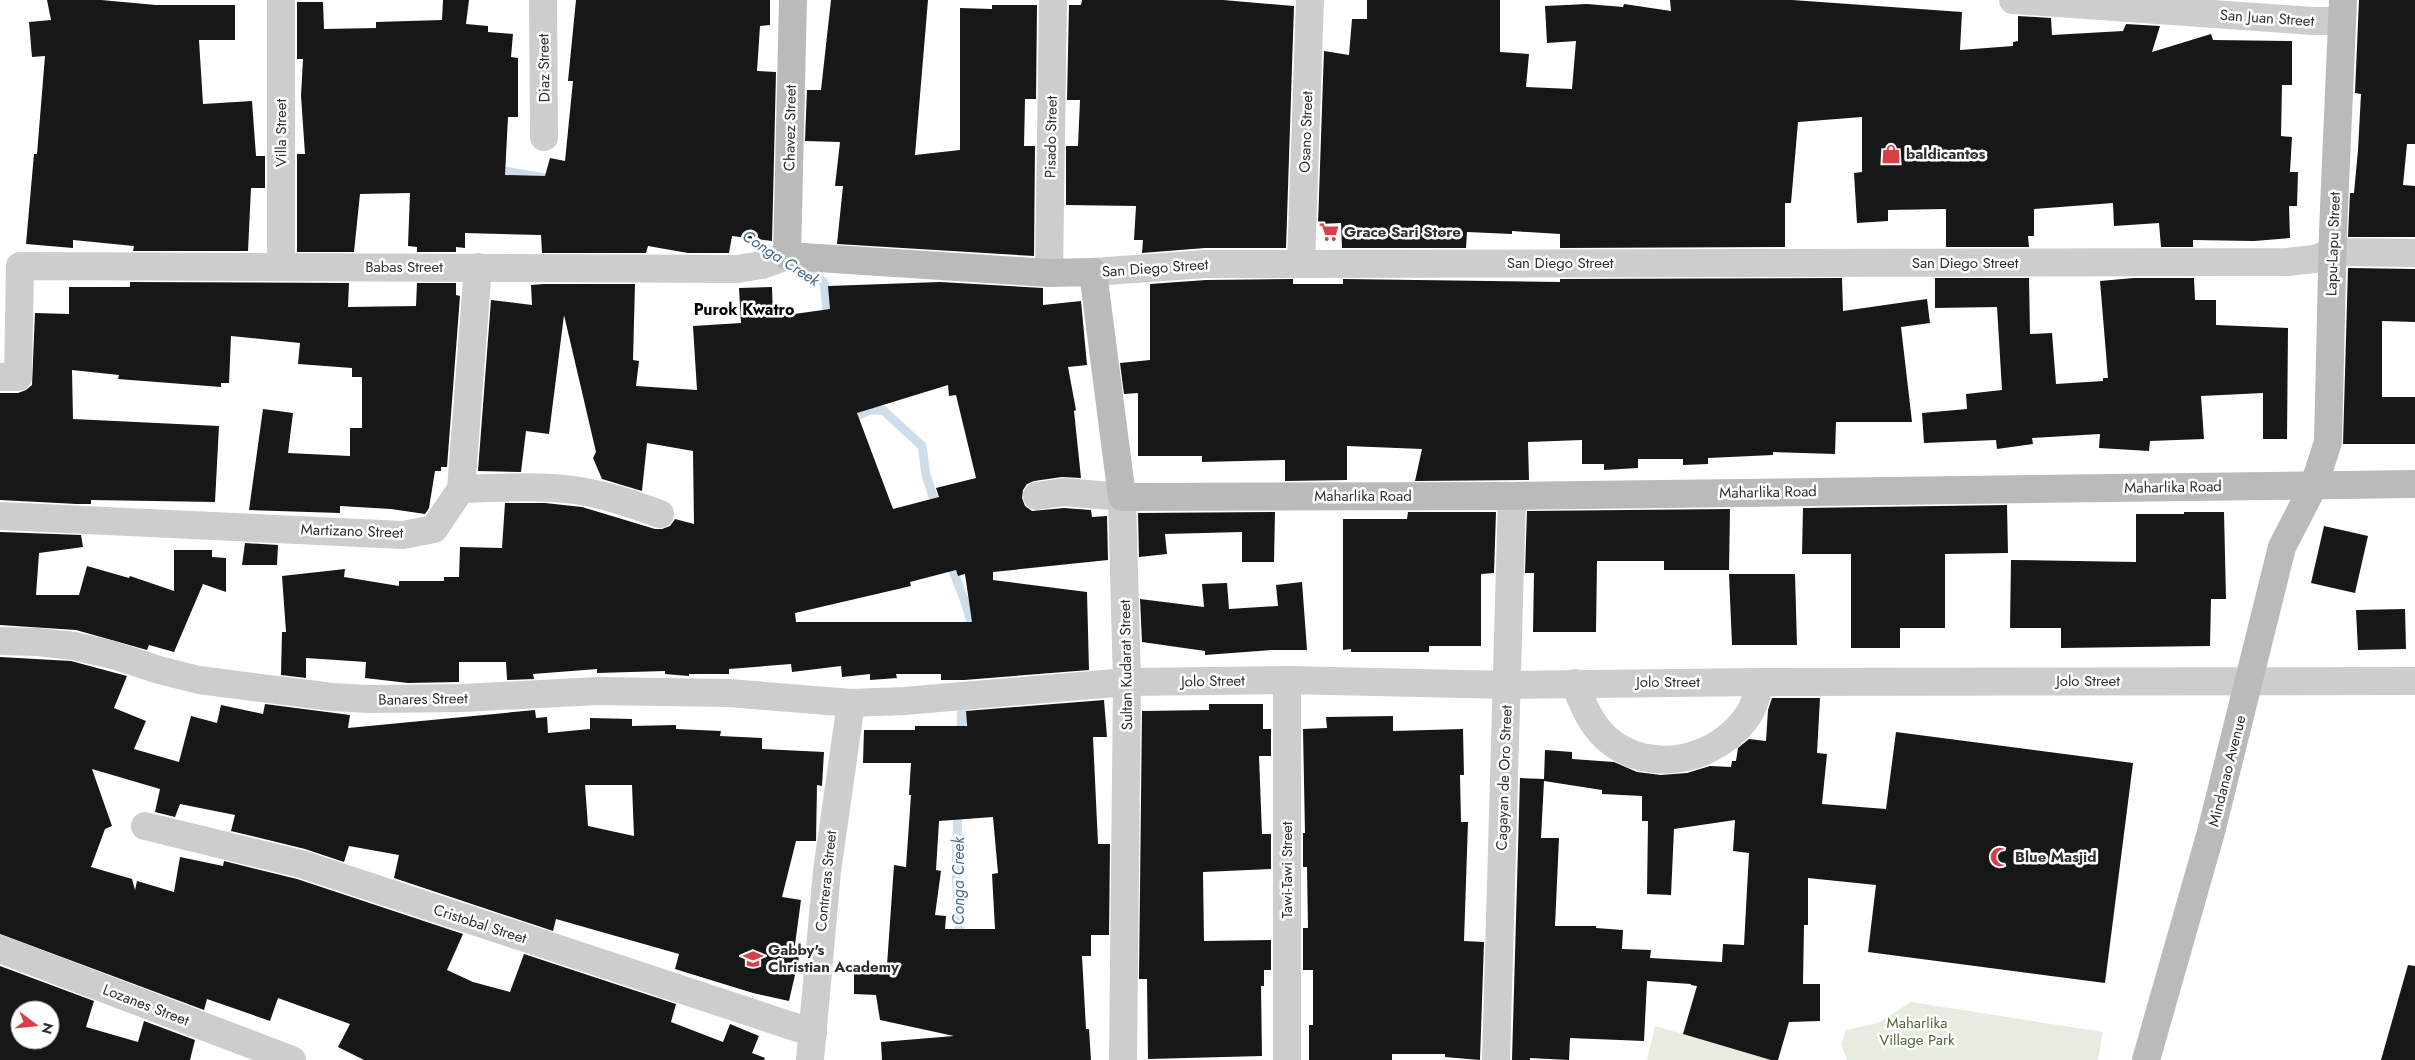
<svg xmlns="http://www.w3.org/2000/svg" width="2415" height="1060" viewBox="0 0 2415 1060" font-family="Jost,sans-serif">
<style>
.green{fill:#e6ecdf}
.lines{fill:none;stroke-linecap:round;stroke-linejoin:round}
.stream{stroke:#cddeea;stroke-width:9}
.building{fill:#171717;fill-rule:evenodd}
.street{stroke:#cdcdcd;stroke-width:28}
.secondary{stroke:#bababa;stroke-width:28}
.labels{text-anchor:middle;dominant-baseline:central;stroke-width:5;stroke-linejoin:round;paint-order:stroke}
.street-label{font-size:15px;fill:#303030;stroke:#fff}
.poi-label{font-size:15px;font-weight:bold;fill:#303030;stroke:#fff;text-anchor:start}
.park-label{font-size:15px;fill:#526940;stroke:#fff}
.water-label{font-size:16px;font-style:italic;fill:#436f8d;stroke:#fff}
.neighbourhood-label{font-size:16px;font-weight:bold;fill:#000;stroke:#fff}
</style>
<rect width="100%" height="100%" fill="#fff"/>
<g class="green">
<polygon points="1911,1002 2103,1032 2098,1060 1847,1060 1841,1045 1846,1030 1878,1023"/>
<polygon points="1655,1026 1775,1060 1647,1060"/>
</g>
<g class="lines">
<g class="stream">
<polyline points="494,169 545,178"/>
<polyline points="741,232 776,255"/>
<polyline points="794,265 824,282 828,320"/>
<polyline points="856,406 858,415 870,410 883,410 922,446 926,475 937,509"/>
<path d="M950,560C956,585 971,607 972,634"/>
<polyline points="961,737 962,702"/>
<polyline points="958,808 956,873 960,939"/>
</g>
</g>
<g class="building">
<polygon points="47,0 101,0 156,5 235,5 235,40 199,40 203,104 252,101 256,156 265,156 265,188 251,188 248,251 133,251 134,246 73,240 73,248 26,244 34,154 37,154 45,56 32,57 29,22 51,20"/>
<polygon points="443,0 469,0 466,24 488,26 488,32 513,34 511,57 518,58 518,117 508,117 505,175 545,176 550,158 565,161 573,81 568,81 576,0 770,0 770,25 760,26 757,71 776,72 772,241 732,236 729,253 688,253 648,246 646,253 542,253 541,235 465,233 465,248 456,247 456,252 417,252 417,247 408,246 410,193 360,194 354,252 297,252 297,154 305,154 301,96 303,59 297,59 297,2 323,2 324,29 376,28 376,22 442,20"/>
<polygon points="831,0 928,0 915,155 960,150 960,8 992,9 992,5 1037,5 1036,99 1025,99 1024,146 1035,146 1034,256 837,244 843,186 835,186 840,142 805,141 807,90 821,90"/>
<polygon points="1082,0 1223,0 1294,6 1286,248 1205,248 1142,253 1143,240 1134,240 1136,206 1066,205 1066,146 1078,146 1080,100 1067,100 1069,5 1081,5"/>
<polygon points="1367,0 1500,0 1500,52 1529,54 1526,87 1572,89 1576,41 1547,43 1545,6 1587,4 1623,7 1624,4 1671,11 1670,0 1792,0 1962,12 1960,50 2013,46 2013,42 2018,41 2018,16 2051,18 2052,35 2123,31 2126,24 2160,26 2152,52 2211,34 2213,40 2292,41 2292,85 2282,85 2281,136 2292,137 2290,172 2298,172 2297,206 2289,206 2290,238 2254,241 2193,240 2193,247 2161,247 2159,223 2114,226 2113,203 2034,209 2034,236 2028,236 2029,247 1946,247 1946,209 1888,210 1888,221 1857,223 1854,173 1862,172 1862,117 1798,122 1791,203 1785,203 1785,247 1560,248 1560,234 1512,231 1512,234 1467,232 1466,248 1342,248 1341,223 1318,224 1324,51 1349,55 1352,19 1367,19"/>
<polygon points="2359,0 2415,0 2415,144 2407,144 2403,185 2415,186 2415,237 2348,237 2350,193 2354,193 2358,150 2361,94 2355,93"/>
<polygon points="2348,268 2415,269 2415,322 2382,321 2382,397 2415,397 2415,444 2343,444"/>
<polygon points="1842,278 1843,311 1927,299 1930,323 1901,327 1912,422 1836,422 1835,454 1773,452 1773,455 1708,458 1708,464 1683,465 1683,459 1638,459 1638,468 1604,470 1604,464 1582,464 1582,440 1528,442 1529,480 1415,481 1422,449 1347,446 1347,480 1285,481 1285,460 1202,462 1202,456 1138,456 1138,393 1124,394 1120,363 1150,360 1150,284 1206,280 1293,279 1293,284 1343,284 1343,279 1560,282 1560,279"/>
<polygon points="1935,278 2029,278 2030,334 2052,333 2056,384 2103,381 2103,378 2108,378 2100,281 2134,278 2194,278 2195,300 2216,300 2216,325 2288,328 2287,439 2263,439 2263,393 2201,396 2204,439 2150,441 2149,451 2099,448 2100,434 2032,438 2033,444 1997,449 1996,440 1924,443 1922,413 1967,409 1966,394 2002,390 1997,307 1935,308"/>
<polygon points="130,282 349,283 348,307 416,306 417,283 456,283 456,295 460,296 447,467 441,467 441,471 435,471 429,508 425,514 391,509 340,506 340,513 249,510 263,409 293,413 288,453 350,456 350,428 362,428 362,377 352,377 352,368 298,364 300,343 231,336 229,383 221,383 221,387 118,379 119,375 72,370 73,419 219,426 215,502 91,500 91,504 77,504 0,500 0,393 18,393 26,390 32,385 35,313 69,314 69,287 130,287"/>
<path d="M940,282L1043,288V305L1081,301L1087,365L1068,367L1076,410L1074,411L1081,478L1062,477L1034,481L1027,484L1023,490L1022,498L1025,506L1032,511L1064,508L1091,510L1092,517L1107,516L1108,560L993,572V580L1087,592L1089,670L964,680H941V674H896L897,678L870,680V674L842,677L841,666L792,672L791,664L729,669V674H689V676L665,674V671L597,673V669L533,674L534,679L507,680L506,662H459V682L408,683L365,678L366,662L306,658V678L281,675L282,632H286L282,576L345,569L344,577L399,586V581H444V577H459L460,547L502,548L505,503H545L582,507L655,529H662L670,526L675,519L694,524L693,451L647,443L642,491L602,479L593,458L596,452L564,315L549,434L526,431L521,472L478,471L491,300L532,305L531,285L544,284H635L633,360L639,361L636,386L697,390L693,326L741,323L739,288L772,287L773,317L830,309L828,286ZM948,385L949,396L956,395L976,478L936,488L939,497L893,509L857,413ZM956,570L958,576L965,574L972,622H796L795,613L911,586L910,582Z"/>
<polygon points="2007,505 2008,553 1945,554 1945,628 1900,628 1900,648 1851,648 1851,554 1802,554 1803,508"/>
<polygon points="1730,509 1729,570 1664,570 1664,561 1597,561 1596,632 1533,632 1534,573 1525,573 1527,511"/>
<polygon points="1275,512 1274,562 1242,562 1242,532 1165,534 1167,554 1139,557 1138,513"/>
<polygon points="1408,512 1496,512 1494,573 1481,574 1481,646 1429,646 1429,652 1351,652 1351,649 1343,650 1343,519 1407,519"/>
<polygon points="2184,512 2224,512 2226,599 2211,599 2210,646 2061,648 2061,628 2010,628 2011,560 2136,562 2136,514 2184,514"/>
<polygon points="2324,526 2368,536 2355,593 2311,583"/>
<polygon points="0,532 81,535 83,547 39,553 36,595 79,595 87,566 129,578 130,576 174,591 174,550 212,550 212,557 226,558 226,592 203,584 174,652 149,645 147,650 76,630 0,625"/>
<polygon points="245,543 278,545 277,565 242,565"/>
<polygon points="1729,574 1795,574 1797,645 1732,645"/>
<polygon points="1302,582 1307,650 1272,650 1205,655 1205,651 1142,642 1140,599 1204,607 1202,584 1227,583 1229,609 1278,606 1276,585"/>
<polygon points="2405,609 2406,649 2358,650 2356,610"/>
<path d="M0,657L71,661L127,676L114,708L146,721L134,749L179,762L191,716L217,723L221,705L263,714L265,704L350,715L348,728L535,710L536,718L547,717L548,733L590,729V718L632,719V726L676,725V729L721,731L720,736L762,738V749L824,752L822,786L817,785L816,841H796L782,897L801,900L794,952L800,953L789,1001L753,993L675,969L679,954L556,919L553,931L394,878L399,855L349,846L344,862L305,849L231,831L235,815L180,804L175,817L155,812L160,789L92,769L112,826L105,829L91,867L132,879L135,890L137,881L174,892L180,857L223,866L224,861L297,879L463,934L447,970L473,982L510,992L524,954L676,1004L671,1022L723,1042L730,1024L759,1036L752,1053L765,1058L764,1060H364L338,1047L350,1024L278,998L270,1021L207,999L204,1010L0,934ZM585,785H632L634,836L588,826Z"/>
<path d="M1772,698H1820L1817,753L1827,754L1822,804L1886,809L1896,732L2133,763L2105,983L1868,952L1876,885L1808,878V925H1804L1803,984H1820V1021L1789,1022L1778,1060H1771L1683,1034L1697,986L1691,985V984L1647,981L1644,1041L1570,1038L1569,1060L1530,1058V1060H1512L1520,778L1544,779L1545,750L1572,752V759L1614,762L1637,772L1661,775L1687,773L1710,766L1731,767L1732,761H1736L1738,748L1749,739L1766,741L1768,710ZM1544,781L1602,790V794L1642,796V821H1648L1647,894L1671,895L1674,829L1735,820L1733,851L1749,853L1744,945L1723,944L1722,962L1650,958L1651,950L1622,949L1623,930L1596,928V926H1555L1559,838H1541Z"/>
<path d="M1104,700L1107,737H1093L1098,844H1110L1109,935H1091V956H1082L1086,1029H1089L1091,1060H882L881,1042L954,1036L880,1020L876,995L854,994V965H887L894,865L906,867L911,795H909L911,763H863L864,730H915V726H967L966,711ZM993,817L998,873L992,874L995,929H945L946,916L935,915L941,871L936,870L939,821Z"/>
<polygon points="1209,704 1263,704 1263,729 1271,729 1271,756 1259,756 1262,834 1271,834 1271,869 1203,872 1204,941 1271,940 1271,970 1264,970 1264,986 1261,986 1262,1056 1148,1059 1147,979 1139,979 1142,711 1209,710"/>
<polygon points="1393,716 1393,731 1463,729 1464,775 1460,775 1461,822 1468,822 1464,941 1484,942 1480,1060 1445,1057 1445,1054 1392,1054 1392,1060 1309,1060 1309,1025 1313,1025 1313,970 1303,970 1303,928 1308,928 1307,867 1303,867 1303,833 1305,833 1303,729 1327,728 1326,717"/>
<polygon points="2408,965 2415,966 2415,1060 2381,1060"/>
<path d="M0,966L94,1001L86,1027L138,1042L144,1021L195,1040L190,1060H0ZM20,1010H50V1040H20Z"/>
</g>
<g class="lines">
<g class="street">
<polyline points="281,0 281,267"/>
<polyline points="543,0 544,137"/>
<polyline points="2013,0 2313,21 2342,21"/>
<polyline points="1301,263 1310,0"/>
<polyline points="1093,272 1205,264 2287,262 2315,259 2332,252 2415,253"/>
<polyline points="1049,273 1053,0"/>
<polyline points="0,377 18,377 20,266 737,269 762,265 787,256"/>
<path d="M461,489C498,488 537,485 574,490C604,494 632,504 660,514"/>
<polyline points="1037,496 1064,492 1122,497 1127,682 1123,1060"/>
<polyline points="0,516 403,535 434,529 461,489 478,267"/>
<polyline points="0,641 37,642 74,646 113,655 159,670 199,680 332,697 370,699 463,698 597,691 661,692 729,693 851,703 904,701 1127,682 1287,680 1507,685 1761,682 2415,681"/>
<path d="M1575,683C1582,703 1590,723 1606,738C1650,777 1719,760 1749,714C1755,705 1757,692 1761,682"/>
<polyline points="145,826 301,864 813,1033"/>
<polyline points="0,949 292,1060"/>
<polyline points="810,1060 827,871 851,703"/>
<polyline points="1287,1060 1287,680"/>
<polyline points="1496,1060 1512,496"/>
</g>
<g class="secondary">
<polyline points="793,0 787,256 1049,273 1093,272 1122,497 1512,496 2415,484"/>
<polyline points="2146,1060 2211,832 2282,547 2314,485 2328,442 2333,231 2343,0"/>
</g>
</g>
<defs>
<symbol id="shop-bare" viewBox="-9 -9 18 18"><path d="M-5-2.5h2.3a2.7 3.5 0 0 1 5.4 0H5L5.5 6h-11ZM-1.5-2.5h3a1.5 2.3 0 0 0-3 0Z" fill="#da3f48" stroke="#fff" stroke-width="2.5" paint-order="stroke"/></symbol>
<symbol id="supermarket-bare" viewBox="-9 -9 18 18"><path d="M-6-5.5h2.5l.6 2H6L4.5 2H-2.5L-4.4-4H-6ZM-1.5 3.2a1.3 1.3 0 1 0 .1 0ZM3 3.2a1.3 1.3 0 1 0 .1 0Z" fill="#da3f48" stroke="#fff" stroke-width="2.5" paint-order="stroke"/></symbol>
<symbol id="mosque-bare" viewBox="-9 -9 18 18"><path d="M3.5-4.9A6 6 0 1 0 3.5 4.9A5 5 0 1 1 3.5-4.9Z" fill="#da3f48" stroke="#fff" stroke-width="2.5" paint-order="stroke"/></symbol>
<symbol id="school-bare" viewBox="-9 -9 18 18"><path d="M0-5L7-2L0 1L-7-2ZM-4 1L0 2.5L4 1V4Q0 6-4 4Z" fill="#da3f48" stroke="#fff" stroke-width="2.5" paint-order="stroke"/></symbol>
</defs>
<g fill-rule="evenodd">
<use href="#shop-bare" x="1877" y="140" width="28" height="28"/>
<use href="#supermarket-bare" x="1315" y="218" width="28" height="28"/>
<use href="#mosque-bare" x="1986" y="843" width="28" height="28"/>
<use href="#school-bare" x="739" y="945" width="28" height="28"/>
</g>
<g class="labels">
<g class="street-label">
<text transform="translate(2267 18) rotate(4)">San Juan Street</text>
<text transform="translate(544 68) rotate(-91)">Diaz Street</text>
<text transform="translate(790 128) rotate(-89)">Chavez Street</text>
<text transform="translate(1306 132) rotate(-88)">Osano Street</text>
<text transform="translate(281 133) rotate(-90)">Villa Street</text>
<text transform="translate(1051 137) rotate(-89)">Pisado Street</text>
<text transform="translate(2333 244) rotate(-88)">Lapu-Lapu Street</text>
<text x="1560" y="263">San Diego Street</text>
<text x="1965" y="263">San Diego Street</text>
<text x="404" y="267">Babas Street</text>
<text transform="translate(1155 268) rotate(-4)">San Diego Street</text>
<text transform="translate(2173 487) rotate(-1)">Maharlika Road</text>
<text transform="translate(1768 492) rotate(-1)">Maharlika Road</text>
<text x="1363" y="496">Maharlika Road</text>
<text transform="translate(352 531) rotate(2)">Martizano Street</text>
<text transform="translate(1126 665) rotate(-91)">Sultan Kudarat Street</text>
<text transform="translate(1213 681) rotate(-1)">Jolo Street</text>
<text x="2088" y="681">Jolo Street</text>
<text x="1668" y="682">Jolo Street</text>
<text transform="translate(423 699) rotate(-1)">Banares Street</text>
<text transform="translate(2227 771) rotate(-76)">Mindanao Avenue</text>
<text transform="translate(1504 778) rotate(-88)">Cagayan de Oro Street</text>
<text transform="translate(1287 870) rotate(-90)">Tawi-Tawi Street</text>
<text transform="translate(826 881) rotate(-84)">Contreras Street</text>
<text transform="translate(480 924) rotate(18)">Cristobal Street</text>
<text transform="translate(146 1005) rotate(21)">Lozanes Street</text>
</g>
<g class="poi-label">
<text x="1906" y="154">baldicantos</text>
<text x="1344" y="232">Grace Sari Store</text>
<text x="2015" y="857">Blue Masjid</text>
<text x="768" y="950">Gabby's<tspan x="768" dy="17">Christian Academy</tspan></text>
</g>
<g class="park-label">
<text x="1917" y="1023">Maharlika<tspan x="1917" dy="17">Village Park</tspan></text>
</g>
<g class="water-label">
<text transform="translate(781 258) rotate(33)">Conga Creek</text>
<text transform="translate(958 881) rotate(-90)">Conga Creek</text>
</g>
<g class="neighbourhood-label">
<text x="744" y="309">Purok Kwatro</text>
</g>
</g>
<g transform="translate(35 1025) rotate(106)"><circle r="24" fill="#ffffff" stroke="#acacac"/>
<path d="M0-4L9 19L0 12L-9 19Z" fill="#da3f48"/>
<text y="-8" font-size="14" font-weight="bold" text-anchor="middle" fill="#303030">N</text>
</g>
</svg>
